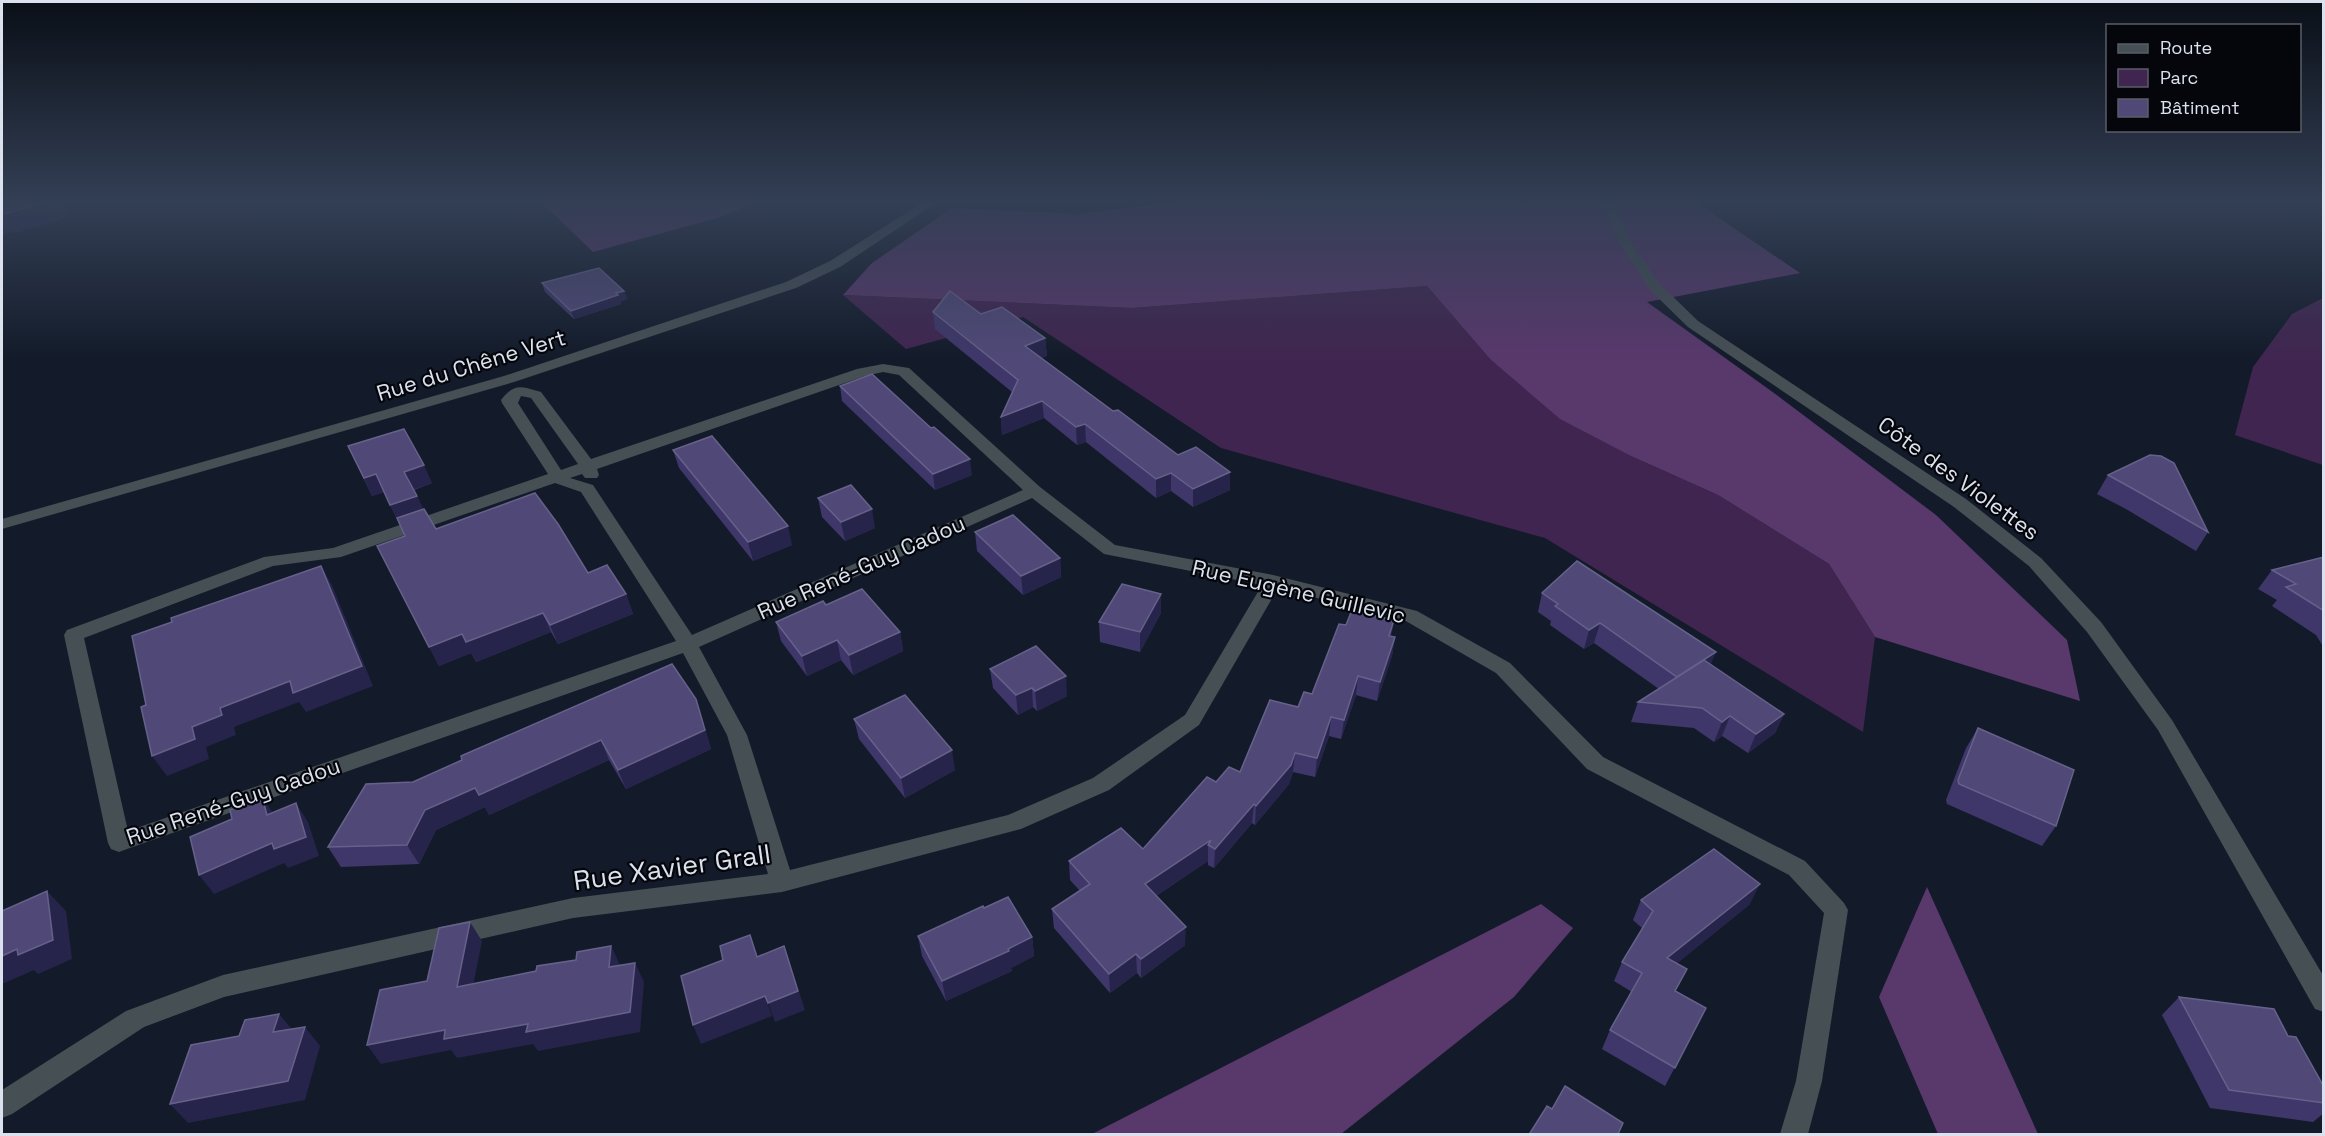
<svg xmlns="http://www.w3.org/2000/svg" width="2325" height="1136" viewBox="0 0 2325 1136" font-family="'Space Grotesk',sans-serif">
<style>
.green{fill:#402550}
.forest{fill:#59386c}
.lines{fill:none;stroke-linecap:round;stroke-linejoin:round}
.minor{fill:#464f54;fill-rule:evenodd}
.tertiary{fill:#464f54;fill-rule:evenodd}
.wall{fill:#3f376a}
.shaded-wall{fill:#26244a}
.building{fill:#504978;stroke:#66618a;stroke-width:1.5}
.labels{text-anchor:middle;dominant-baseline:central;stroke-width:4.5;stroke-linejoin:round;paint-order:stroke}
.street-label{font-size:22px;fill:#dce2ed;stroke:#04060c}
.near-street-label{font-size:27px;fill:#dce2ed;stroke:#04060c}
</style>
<rect width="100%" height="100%" fill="#131b2a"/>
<g class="green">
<polygon points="1427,286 1490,359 1631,456 1718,495 1829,564 1875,637 1863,732 1545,538 1221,448 1023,317 906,349 843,295 1132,308"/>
<polygon points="2323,298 2323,465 2235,435 2253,367 2292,314"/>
</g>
<g class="forest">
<polygon points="540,201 760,201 717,218 593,252"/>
<polygon points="1182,201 1694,201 1800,273 1647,302 1774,393 1936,515 2067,640 2080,701 1875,637 1829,564 1718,495 1631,456 1560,419 1490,359 1427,286 1132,308 843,295 872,263 952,208 1079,214"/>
<polygon points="1927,887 2038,1134 1938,1134 1879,997"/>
<polygon points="1541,904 1573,928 1514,997 1341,1134 1092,1134"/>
</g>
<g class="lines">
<g class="minor">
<polygon points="925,201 939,201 840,267 796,288 514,382 2,529 2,519 504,376 786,282 830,261"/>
<path d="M883,364L909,368L1040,487L1115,545L1273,575L1417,611L1510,663L1603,757L1805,861L1844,903L1848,910L1822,1081L1808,1134H1780L1796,1081L1824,913L1789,875L1587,769L1496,673L1404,620L1278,588L1199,725L1109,790L1021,829L782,892L573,918L224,997L144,1027L12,1114L2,1118V1090L126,1011L223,975L573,898L768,874L727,735L683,653L127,849L119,852L111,849L108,843L64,635L67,630L264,557L333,548L548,474L502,403L501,400C515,382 522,387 541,392L591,459L857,369ZM883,372L899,375L1023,490L692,635L593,485L570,478L582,474L585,478H597L599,475L597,469L865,376ZM521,396L531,398L578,464L561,470L518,403ZM555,483L581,492L676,641L128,831L84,638L273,566L341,557ZM1032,498L1104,554L1262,585L1185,715L1093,778L1008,815L790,870L747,735L699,647Z"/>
</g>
<polygon class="tertiary" points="1601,201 1613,201 1632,244 1659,283 1698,321 1966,499 2041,558 2101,622 2172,720 2324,977 2324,1012 2315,1009 2158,730 2087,632 2029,566 1954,507 1688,327 1649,289 1620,244"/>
</g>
<g class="wall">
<polygon points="542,283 624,291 627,299 620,302 621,304 574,319 545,292"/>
<polygon points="933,312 981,314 1045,338 1047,356 1041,358 1113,411 1178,455 1230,472 1230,490 1193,507 1171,491 1156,498 1086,442 1077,445 1044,418 1002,435 1001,417 1012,392 935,329"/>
<polygon points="840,386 972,475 935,490 842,401"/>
<polygon points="348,446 432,483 414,490 423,509 436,529 588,573 626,594 633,614 558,644 551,632 476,662 471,653 439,666 377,546 405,536 384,492 372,496"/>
<polygon points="673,450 792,545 753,561 679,468"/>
<polygon points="2150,455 2208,532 2196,551 2126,509 2097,494 2108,475"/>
<polygon points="818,498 875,528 845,541 822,517"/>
<polygon points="975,532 1060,558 1061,577 1023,595 977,551"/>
<polygon points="2324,557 2324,648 2316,635 2272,606 2277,600 2258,589 2272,570"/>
<polygon points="1542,593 1711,665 1784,714 1775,733 1748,753 1722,736 1714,742 1694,728 1631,722 1638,702 1659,689 1594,643 1584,649 1550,625 1551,621 1538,612"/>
<polygon points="826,605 900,632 903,651 853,675 841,660 807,676 781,641 776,622"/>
<polygon points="1161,613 1140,652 1100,642 1099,622"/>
<polygon points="1392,636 1395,637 1392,656 1377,701 1356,695 1341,739 1329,736 1315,777 1293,772 1289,784 1255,825 1252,823 1214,868 1208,865 1208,861 1156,896 1185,945 1141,978 1137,973 1110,993 1054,928 1052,909 1080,891 1070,880 1069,861 1143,849 1216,782 1240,772 1298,707 1312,694"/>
<polygon points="990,669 1067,696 1037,711 1033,707 1018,715 993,688"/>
<polygon points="696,699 711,749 626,789 609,760 489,815 485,807 436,830 419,864 341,867 328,847 413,782"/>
<polygon points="854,719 955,770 905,798 859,739"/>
<polygon points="1978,728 2056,826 2042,846 1947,804 1946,800 1966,748"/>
<polygon points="1641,900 1750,904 1676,964 1676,991 1706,1008 1665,1086 1602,1049 1610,1030 1632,992 1614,981 1622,962 1642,928 1633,920"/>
<polygon points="984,908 1032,937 1034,956 1011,968 1012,971 946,1001 922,956 918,936"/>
<polygon points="2179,997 2288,1036 2324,1087 2324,1113 2313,1122 2210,1108 2162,1015"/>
</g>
<g class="shaded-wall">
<polygon points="52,201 62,201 70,217 16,233 15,231 2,235 2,213"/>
<polygon points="624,291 627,299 620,302 621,304 574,319 571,311"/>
<polygon points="1045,338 1047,356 1026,363 1025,346"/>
<polygon points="1042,401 1044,418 1002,435 1001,417"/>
<polygon points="1085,424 1086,442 1077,445 1076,427"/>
<polygon points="970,459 972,475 935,490 933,474"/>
<polygon points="424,465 432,483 412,490 404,472"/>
<polygon points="1230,472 1230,490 1193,507 1193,489"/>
<polygon points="1171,473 1171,491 1156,498 1156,479"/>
<polygon points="376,474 385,492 372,496 364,478"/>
<polygon points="417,496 426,514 399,523 390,505"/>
<polygon points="872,509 875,528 845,541 841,522"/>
<polygon points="788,526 792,545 753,561 748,542"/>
<polygon points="1060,558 1061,577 1023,595 1021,576"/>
<polygon points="321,566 332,585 373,686 306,712 299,702 234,727 236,735 206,747 209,759 167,776 152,756 192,727 220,708"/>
<polygon points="626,594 633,614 558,644 550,625"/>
<polygon points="1161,594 1161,613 1140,652 1140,632"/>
<polygon points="543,613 551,632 476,662 471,653 439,666 429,647 462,634"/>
<polygon points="1394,620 1391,639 1389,636"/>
<polygon points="1600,623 1594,643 1584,649 1589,630"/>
<polygon points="900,632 903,651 853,675 849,655"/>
<polygon points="1395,637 1392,656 1377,701 1380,682"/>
<polygon points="837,640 841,660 807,676 802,656"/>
<polygon points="1716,652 1708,671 1677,677"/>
<polygon points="1066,676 1067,696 1037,711 1035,691"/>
<polygon points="1358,676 1356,695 1341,739 1344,720"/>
<polygon points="1032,688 1033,707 1018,715 1016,695"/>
<polygon points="696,699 711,749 626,789 618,770"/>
<polygon points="1784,714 1775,733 1748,753 1756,734"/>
<polygon points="1730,716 1722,736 1714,742 1722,722"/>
<polygon points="1331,717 1329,736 1315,777 1317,758"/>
<polygon points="601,740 609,760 489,815 485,807 436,830 419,864 407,845 425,810 475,788"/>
<polygon points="952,750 955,770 905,798 901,778"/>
<polygon points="1295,753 1293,772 1289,784 1255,825 1256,806"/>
<polygon points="262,797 275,816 267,815"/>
<polygon points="296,803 308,822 319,856 288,868 284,863 214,894 199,875"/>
<polygon points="1254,804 1252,823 1214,868 1215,849"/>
<polygon points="1211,840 1208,845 1208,861 1145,903 1145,884"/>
<polygon points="1760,884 1750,904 1659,978 1667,958"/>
<polygon points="47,891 66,911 72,959 38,974 34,970 2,984 2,956 17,949"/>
<polygon points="470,922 482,941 469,1006 457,987"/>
<polygon points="1186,927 1185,945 1141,978 1141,959"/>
<polygon points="1032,937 1034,956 1011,968 1012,971 946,1001 942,981"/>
<polygon points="611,946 620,965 609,967"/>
<polygon points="784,946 805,1010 775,1022 768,1003"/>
<polygon points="1136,954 1137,973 1110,993 1109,974"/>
<polygon points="635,963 644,982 640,1032 538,1051 533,1044 457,1058 451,1050 381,1064 367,1045 445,1030"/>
<polygon points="765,996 772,1016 701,1044 693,1025"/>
<polygon points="279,1014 295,1033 273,1032"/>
<polygon points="305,1027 320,1046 305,1100 188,1123 170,1104"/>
</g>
<g class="building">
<polygon points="2,201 52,201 5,214 4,213 2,213"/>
<polygon points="599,268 624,291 616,293 618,295 571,311 542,283"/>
<polygon points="950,291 981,314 1002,307 1045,338 1025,346 1113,411 1118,410 1178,455 1196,447 1230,472 1193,489 1171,473 1156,479 1085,424 1076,427 1042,401 1001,417 1018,380 933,312"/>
<polygon points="872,374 931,428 934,427 970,459 933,474 840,386"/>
<polygon points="404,429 424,465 404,472 417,496 390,505 376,474 364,478 348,446"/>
<polygon points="712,436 788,526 748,542 673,450"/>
<polygon points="2150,455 2161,456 2174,463 2208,532 2137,491 2108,475"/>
<polygon points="851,485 872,509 841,522 818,498"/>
<polygon points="535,493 558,524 588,573 607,565 626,594 550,625 543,613 466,642 462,634 429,647 377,546 405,536 397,518 424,509 436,529"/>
<polygon points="1013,515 1060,558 1021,576 975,532"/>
<polygon points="2324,557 2324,611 2286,587 2296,584 2272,570"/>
<polygon points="1577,561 1716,652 1677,677 1600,623 1589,630 1555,606 1558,604 1542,593"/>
<polygon points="321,566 362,666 293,693 290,681 220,708 222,715 192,727 195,739 152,756 141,707 146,705 132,636 172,622 171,618"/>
<polygon points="1122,584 1161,594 1140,632 1099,622"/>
<polygon points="862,589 900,632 849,655 837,640 802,656 776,622 823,601 826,605"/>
<polygon points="1352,610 1394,620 1389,636 1395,637 1380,682 1358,676 1344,720 1331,717 1317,758 1295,753 1291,765 1256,806 1254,804 1215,849 1208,845 1211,840 1145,884 1186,927 1141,959 1136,954 1109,974 1052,909 1090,884 1069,861 1121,828 1143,849 1207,777 1216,782 1229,767 1240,772 1270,700 1298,707 1304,692 1312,694 1339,624 1346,625"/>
<polygon points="1036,646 1066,676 1035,691 1032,688 1016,695 990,669"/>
<polygon points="1704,660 1784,714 1756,734 1730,716 1722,722 1702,708 1638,702"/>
<polygon points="672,664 696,699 705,730 618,770 601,740 479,795 475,788 425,810 407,845 328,847 366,784 413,782 462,760 461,756"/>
<polygon points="905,695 952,750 901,778 854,719"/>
<polygon points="1978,728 2074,770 2056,826 1959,784 1958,780"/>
<polygon points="262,797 267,815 296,803 306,837 274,849 272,843 199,875 190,837 232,819 230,810"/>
<polygon points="1714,849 1760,884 1667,958 1687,969 1675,991 1706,1008 1675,1068 1610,1030 1642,973 1622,962 1653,911 1641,900"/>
<polygon points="47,891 53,940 18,955 17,949 2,956 2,911"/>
<polygon points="1008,897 1032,937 1008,949 1009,951 942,981 918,936 983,906 984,908"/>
<polygon points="470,922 457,987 536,971 537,966 576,960 577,952 611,946 609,967 635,963 630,1012 526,1032 528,1024 444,1039 445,1030 367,1045 380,990 427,981 439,928"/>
<polygon points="750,935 757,957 784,946 798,991 768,1003 765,996 693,1025 681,976 723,960 720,946"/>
<polygon points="2179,997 2274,1009 2288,1036 2296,1037 2324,1087 2324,1103 2229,1090"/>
<polygon points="279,1014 273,1032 305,1027 288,1081 170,1104 191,1045 239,1036 245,1020"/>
<polygon points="1565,1086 1623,1123 1618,1134 1532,1134 1530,1133 1547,1106 1552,1109"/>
</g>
<linearGradient id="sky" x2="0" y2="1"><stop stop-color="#0a0f17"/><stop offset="0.56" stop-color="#333f55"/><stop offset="1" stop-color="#333f55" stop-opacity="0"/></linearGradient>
<rect width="2325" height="360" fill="url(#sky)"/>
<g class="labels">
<g class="street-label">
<text transform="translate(471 365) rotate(-17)">Rue du Chêne Vert</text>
<text transform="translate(1959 478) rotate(36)">Côte des Violettes</text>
<text transform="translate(861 567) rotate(-24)">Rue René-Guy Cadou</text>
<text transform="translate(1299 591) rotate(13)">Rue Eugène Guillevic</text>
<text transform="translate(233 801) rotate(-19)">Rue René-Guy Cadou</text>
</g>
<g class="near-street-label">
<text transform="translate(672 867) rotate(-8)">Rue Xavier Grall</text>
</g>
</g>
<rect width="2325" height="1136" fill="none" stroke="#dce2ed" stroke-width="6"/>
<rect x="2106" y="24" width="195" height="108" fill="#04060c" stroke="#5a5e66" stroke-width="1.5"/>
<rect x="2118" y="44" width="30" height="9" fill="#464f54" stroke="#5a5e66" stroke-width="1.5"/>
<text x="2160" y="54" font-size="18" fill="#dce2ed">Route</text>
<rect x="2118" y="69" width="30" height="18" fill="#402550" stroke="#5a5e66" stroke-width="1.5"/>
<text x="2160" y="84" font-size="18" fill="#dce2ed">Parc</text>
<rect x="2118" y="99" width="30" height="18" fill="#504978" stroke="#5a5e66" stroke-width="1.5"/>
<text x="2160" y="114" font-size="18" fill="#dce2ed">Bâtiment</text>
</svg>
